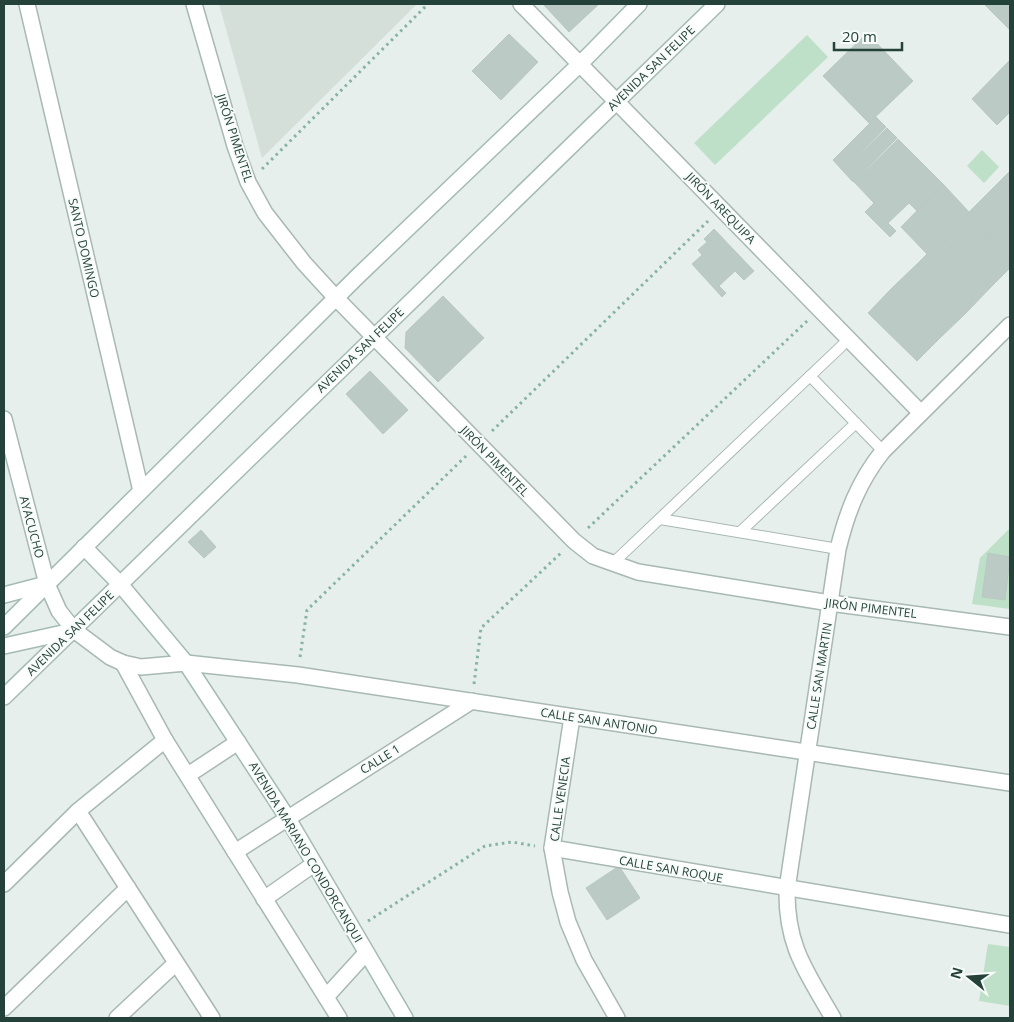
<svg xmlns="http://www.w3.org/2000/svg" width="1014" height="1022" viewBox="0 0 1014 1022" font-family="'Open Sans',sans-serif">
<style>
.built{fill:#d4dfda}
.green{fill:#bfe0c8}
.building{fill:#bbcac4;stroke:#b8c9c2}
.lines{fill:none;stroke-linecap:round;stroke-linejoin:round}
.lane-casing{stroke:#a8b8b2;stroke-width:12}
.street-casing{stroke:#a8b8b2;stroke-width:18}
.secondary-casing{stroke:#a4bbb3;stroke-width:18}
.path{stroke:#86b3a5;stroke-width:3;stroke-dasharray:2.5 4;stroke-linecap:butt}
.lane{stroke:#fff;stroke-width:10}
.street{stroke:#fff;stroke-width:15}
.secondary{stroke:#fff;stroke-width:15}
.labels{text-anchor:middle;dominant-baseline:central;stroke-width:4;stroke-linejoin:round;paint-order:stroke}
.street-label{font-size:12px;fill:#24423a;stroke:#f7fbf9}
</style>
<rect width="100%" height="100%" fill="#e6efeb"/>
<polygon class="built" points="219,4 417,4 262,158"/>
<g class="green">
<polygon points="807,35 828,57 715,165 694,143"/>
<polygon points="982,150 999,167 984,183 967,166"/>
<polygon points="1010,528 1010,609 972,604 980,558"/>
<polygon points="988,944 1010,947 1010,1006 979,1001"/>
</g>
<g class="building">
<polygon points="543,4 599,4 569,32"/>
<polygon points="984,4 1010,4 1010,8 999,19"/>
<polygon points="1010,8 1010,30 999,19"/>
<polygon points="867,33 913,81 869,123 823,76"/>
<polygon points="509,34 538,62 501,100 472,71"/>
<polygon points="1010,60 1010,112 997,125 972,99"/>
<polygon points="876,117 886,127 843,171 833,160"/>
<polygon points="887,128 897,138 853,182 843,171"/>
<polygon points="898,139 918,159 874,203 854,182"/>
<polygon points="918,159 943,184 917,211 909,203 888,223 896,231 890,237 865,212"/>
<polygon points="1010,171 1010,192 1000,181"/>
<polygon points="1000,181 1010,192 1010,216 988,238 966,215"/>
<polygon points="943,184 969,212 927,254 901,227"/>
<polygon points="966,215 1010,260 1010,268 990,288 942,239"/>
<polygon points="1010,216 1010,260 988,238"/>
<polygon points="714,229 754,271 744,280 735,271 719,286 726,293 722,297 692,264 702,255 698,250 707,242 704,239"/>
<polygon points="942,239 990,288 966,313 917,264"/>
<polygon points="917,264 966,313 941,337 892,288"/>
<polygon points="892,288 941,337 917,361 868,313"/>
<polygon points="443,296 484,338 438,382 405,348 406,332"/>
<polygon points="370,371 408,410 383,434 346,394"/>
<polygon points="201,530 216,547 204,558 188,542"/>
<polygon points="988,553 1010,557 1005,600 982,597"/>
<polygon points="619,866 640,898 607,920 586,888"/>
</g>
<g class="lines">
<defs>
<g id="lane">
<polyline points="810,376 883,451"/>
<polyline points="660,519 838,549"/>
<polyline points="740,532 856,423"/>
<polyline points="612,564 849,339"/>
</g>
<g id="street">
<polyline points="27,4 141,491"/>
<polyline points="194,4 235,146 248,182 265,213 304,263 336,298 574,541 593,556 638,572 830,603 1010,627"/>
<polyline points="521,4 921,413"/>
<polyline points="4,419 47,584 59,611 74,630 110,657 123,663 141,667 186,663 298,675 1010,783"/>
<polyline points="123,663 165,740 339,1018"/>
<polyline points="572,717 552,848 560,892 568,922 584,960 617,1018"/>
<polyline points="188,775 238,742"/>
<polyline points="78,811 212,1018"/>
<polyline points="552,848 1010,925"/>
<polyline points="235,852 472,701"/>
<polyline points="4,884 78,811 165,740"/>
<polyline points="264,899 314,864"/>
<polyline points="326,997 366,953"/>
<polyline points="4,1008 128,888"/>
<polyline points="117,1018 176,963"/>
<path d="M833,1018C806,971 786,946 787,889L838,549C847,512 859,481 883,451L1010,325"/>
</g>
<g id="secondary">
<polyline points="84,547 120,584 186,663 287,817 405,1018"/>
<polyline points="4,595 46,584"/>
<polyline points="4,627 359,275 580,64 639,4"/>
<polyline points="4,646 72,631"/>
<polyline points="4,697 717,4"/>
</g>
</defs>
<use href="#lane" class="lane-casing"/>
<use href="#street" class="street-casing"/>
<use href="#secondary" class="secondary-casing"/>
<g class="path">
<polyline points="262,169 428,4"/>
<polyline points="492,431 708,221"/>
<polyline points="588,528 807,321"/>
<polyline points="300,657 307,610 466,456"/>
<polyline points="474,684 481,628 561,553"/>
<polyline points="368,921 485,846 512,842 535,846"/>
</g>
<use href="#lane" class="lane"/>
<use href="#street" class="street"/>
<use href="#secondary" class="secondary"/>
</g>
<g class="labels">
<g class="street-label">
<text transform="translate(651 68) rotate(-44)">AVENIDA SAN FELIPE</text>
<text transform="translate(235 138) rotate(72)">JIRÓN PIMENTEL</text>
<text transform="translate(721 208) rotate(46)">JIRÓN AREQUIPA</text>
<text transform="translate(84 248) rotate(77)">SANTO DOMINGO</text>
<text transform="translate(360 350) rotate(-44)">AVENIDA SAN FELIPE</text>
<text transform="translate(495 461) rotate(46)">JIRÓN PIMENTEL</text>
<text transform="translate(32 527) rotate(75)">AYACUCHO</text>
<text transform="translate(871 608) rotate(7)">JIRÓN PIMENTEL</text>
<text transform="translate(70 633) rotate(-44)">AVENIDA SAN FELIPE</text>
<text transform="translate(819 676) rotate(-81)">CALLE SAN MARTIN</text>
<text transform="translate(599 721) rotate(9)">CALLE SAN ANTONIO</text>
<text transform="translate(380 759) rotate(-32)">CALLE 1</text>
<text transform="translate(560 799) rotate(-82)">CALLE VENECIA</text>
<text transform="translate(306 852) rotate(59)">AVENIDA MARIANO CONDORCANQUI</text>
<text transform="translate(671 869) rotate(10)">CALLE SAN ROQUE</text>
</g>
</g>
<rect width="1014" height="1022" fill="none" stroke="#24423a" stroke-width="10"/>
<g transform="translate(969 977) rotate(287)" stroke="#f7fbf9" stroke-width="4" paint-order="stroke">
<path d="M0-4L9 19L0 12L-9 19Z" fill="#24423a"/>
<text y="-8" font-size="14" font-weight="bold" text-anchor="middle" fill="#24423a">N</text>
</g>
<path d="M834 42v8h68v-8" fill="none" stroke="#24423a" stroke-width="2.5"/>
<text x="842" y="42" font-size="15" fill="#24423a" stroke="#f7fbf9" stroke-width="4" paint-order="stroke">20 m</text>
</svg>
